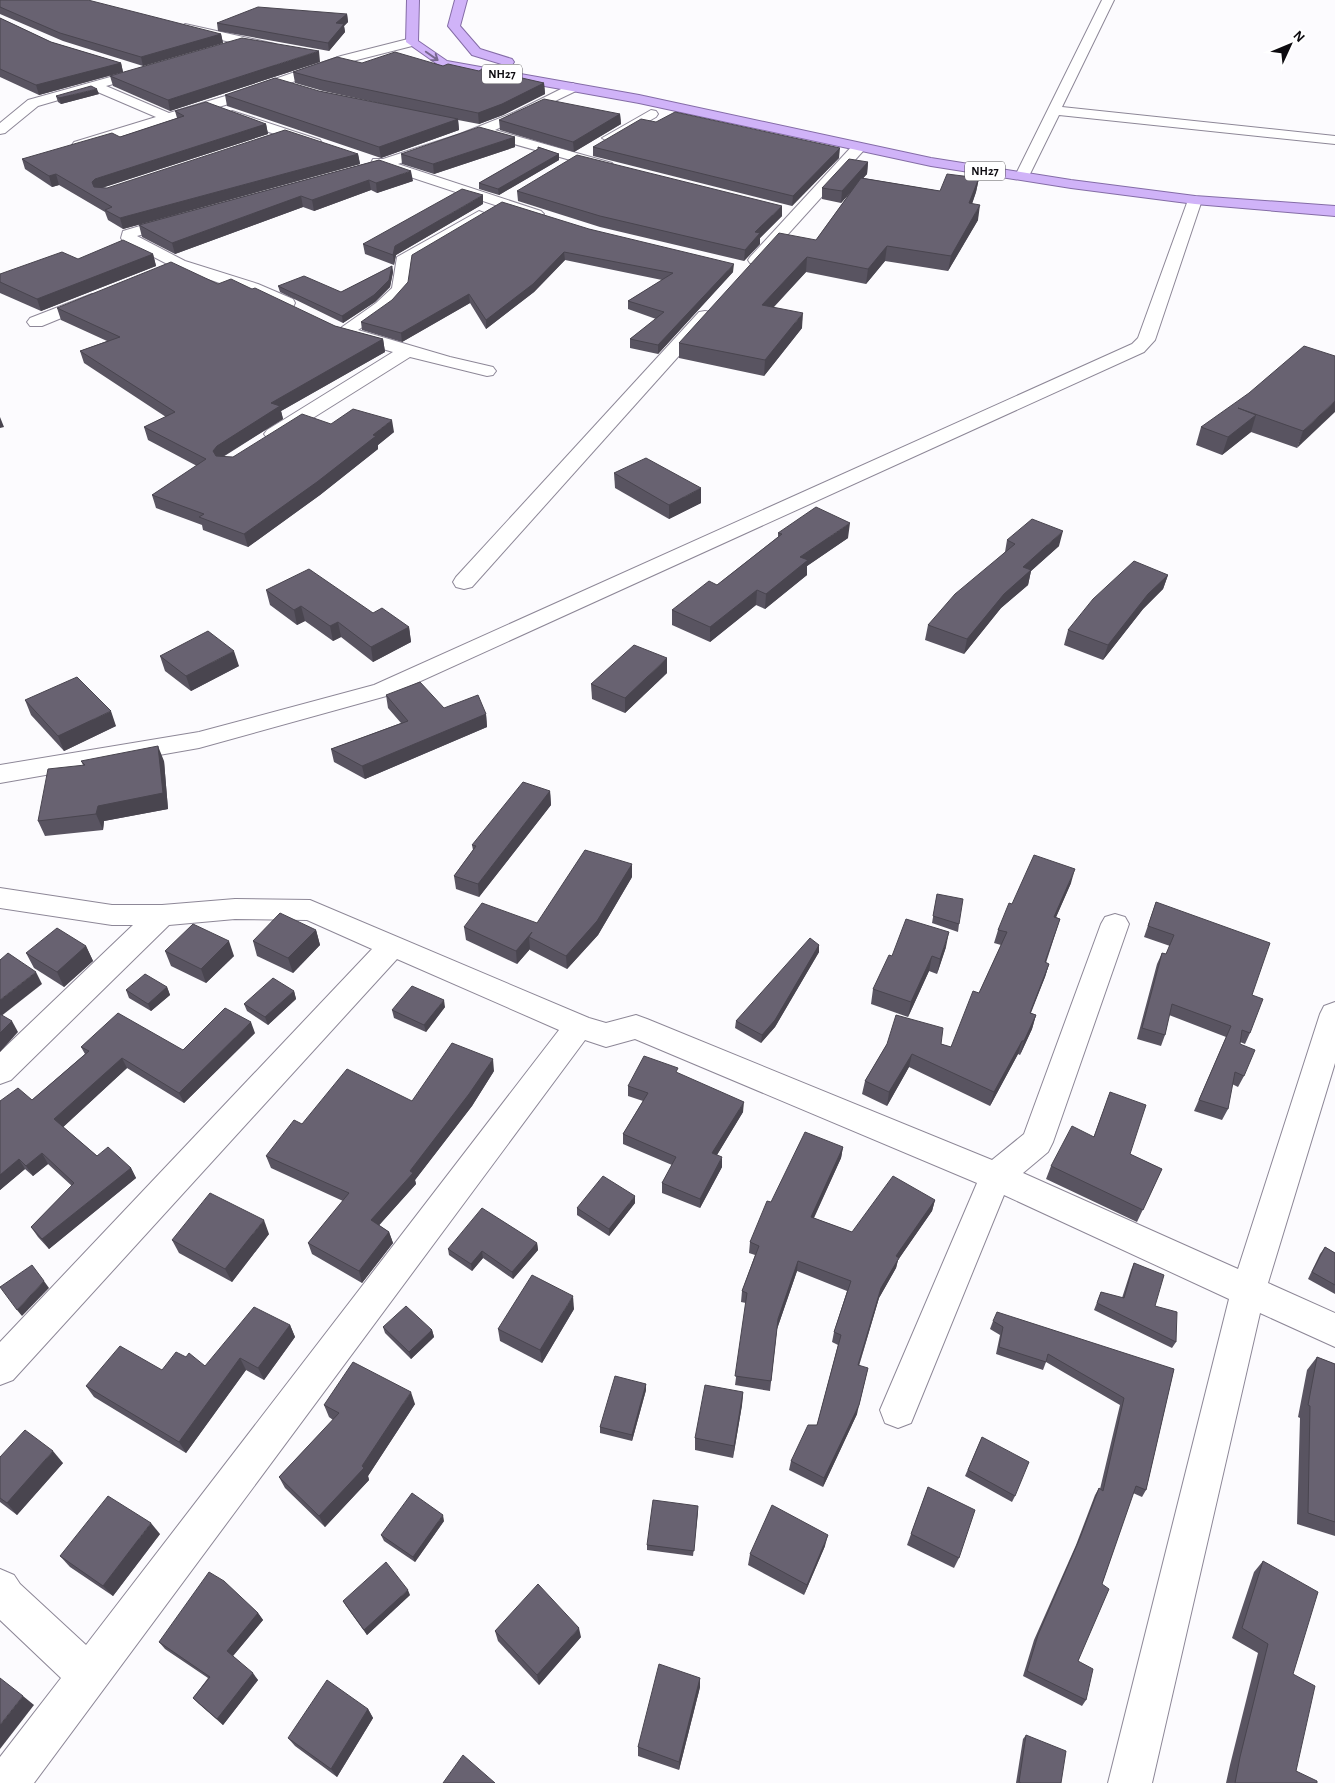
<svg xmlns="http://www.w3.org/2000/svg" width="1335" height="1783" viewBox="0 0 1335 1783" font-family="'Alegreya Sans',sans-serif">
<style>
.lines{fill:none;stroke-linecap:round;stroke-linejoin:round}
.minor-casing{stroke:#8d8797;stroke-width:2}
.trunk-casing{stroke:#846ca6;stroke-width:2}
.minor{fill:#fff;fill-rule:evenodd}
.trunk{fill:#d0b3f8;fill-rule:evenodd}
.wall{fill:#595461}
.shaded-wall{fill:#49454f}
.building{fill:#686271;stroke:#49454f}
.oneway{stroke:#786790}
.labels{text-anchor:middle;dominant-baseline:central;stroke-width:4;stroke-linejoin:round;paint-order:stroke}
.shield{fill:#fff;stroke:#565458;stroke-width:1}
.shield-label{font-size:12px;font-weight:bold;fill:#0d0b10}
</style>
<rect width="100%" height="100%" fill="#fcfbfe"/>
<g class="lines">
<defs>
<g id="minor">
<polygon points="1102,0 1114,0 1062,107 1335,136 1335,144 1059,115 1029,176 1027,179 1017,179 1015,176"/>
<polygon points="185,24 275,44 281,48 275,52 181,31 179,28"/>
<polygon points="412,38 418,42 416,45 349,62 242,100 79,149 74,148 72,145 74,142 156,117 93,90 38,106 5,133 0,134 0,123 28,100 146,67 152,71 150,74 106,86 169,113 232,94 341,56"/>
<polygon points="573,83 579,87 578,90 495,130 612,163 614,166 612,169 602,169 482,135 398,164 541,211 544,214 541,217 531,217 383,168 351,177 344,173 346,170 371,163 373,159 383,159 460,134 515,112"/>
<polygon points="651,110 656,111 658,114 656,117 614,141 609,142 602,138"/>
<polygon points="232,111 320,140 322,143 320,146 310,146 227,118 225,115"/>
<polygon points="859,143 866,147 864,150 762,263 750,263 748,260 750,257 854,144"/>
<polygon points="1195,196 1202,200 1155,340 1144,352 390,695 199,748 0,783 0,765 199,732 374,685 1132,344 1138,338 1188,200"/>
<path d="M479,211L484,213L487,216L484,219L411,262L408,289C396,307 376,318 358,330L450,357L493,367L496,371L493,375L487,376L410,357L281,438H267L264,434L267,430L393,352L338,336L335,332L376,303L392,288L397,257Z"/>
<polygon points="177,215 185,220 182,223 137,236 185,261 258,284 293,299 295,303 293,307 281,307 246,292 173,267 123,241 121,238 123,231"/>
<polygon points="92,294 98,295 100,299 98,303 42,326 30,326 27,322 30,318"/>
<polygon points="705,311 711,312 714,316 711,320 472,587 464,589 456,587 453,582 456,577 699,312"/>
<polygon points="0,888 112,905 162,905 235,899 310,900 589,1018 606,1023 636,1015 647,1019 992,1160 1024,1134 1101,924 1105,917 1115,914 1125,917 1129,924 1053,1142 1048,1152 1023,1173 1238,1269 1320,1014 1324,1006 1335,1002 1335,1063 1268,1283 1335,1313 1335,1347 1260,1313 1152,1783 1108,1783 1229,1299 1004,1195 911,1423 898,1428 885,1423 880,1410 977,1183 635,1039 606,1047 585,1040 34,1783 0,1783 0,1757 61,1678 0,1620 0,1569 14,1575 20,1584 86,1645 559,1030 397,959 13,1380 0,1385 0,1342 372,949 307,920 235,919 169,925 11,1080 0,1084 0,1052 133,925 112,925 0,908"/>
</g>
<g id="trunk">
<polygon points="407,0 419,0 418,41 447,61 639,95 931,158 1071,180 1195,196 1335,206 1335,216 1195,204 1071,188 931,166 639,103 443,68 406,42"/>
<polygon points="455,0 467,0 460,26 480,49 512,59 514,62 512,65 508,66 472,55 448,26"/>
</g>
</defs>
<use href="#minor" class="minor-casing"/>
<use href="#trunk" class="trunk-casing"/>
<use href="#minor" class="minor"/>
<use href="#trunk" class="trunk"/>
</g>
<g class="wall">
<polygon points="0,0 221,34 223,43 143,66 63,41 0,14"/>
<polygon points="347,14 348,22 344,26 345,32 329,51 218,31 217,23"/>
<polygon points="0,18 51,42 121,63 123,72 39,95 0,77"/>
<polygon points="320,62 170,111 113,86 110,76"/>
<polygon points="362,63 443,66 479,71 544,83 545,94 503,115 479,124 458,120 459,130 381,158 227,106 225,95 319,91 420,112 323,91 295,83 293,72"/>
<polygon points="99,94 61,104 58,102 56,96"/>
<polygon points="175,111 266,124 268,134 102,188 107,188 358,154 360,164 123,229 108,220 105,212 59,185 52,187 25,169 22,159 120,137 177,118"/>
<polygon points="620,114 621,124 574,152 500,130 499,120"/>
<polygon points="656,122 839,158 792,206 593,156 593,147"/>
<polygon points="515,137 515,147 434,174 402,164 401,154"/>
<polygon points="538,147 559,154 559,160 499,195 479,189 479,183 538,149"/>
<polygon points="379,160 413,181 377,193 371,190 314,211 303,207 175,254 142,237 139,225"/>
<polygon points="868,162 867,174 863,178 940,191 979,178 976,192 972,204 978,220 948,271 885,261 866,284 806,272 774,307 802,328 764,376 679,358 679,343 816,240 850,193 841,203 822,199 822,188"/>
<polygon points="517,191 782,216 760,238 760,244 744,261 600,227 518,201"/>
<polygon points="483,204 396,255 394,265 365,254 363,244"/>
<polygon points="589,229 733,272 658,354 630,348 630,339 656,319 628,309 628,301 662,280 565,260 534,292 486,329 470,303 402,342 362,330 361,322"/>
<polygon points="153,254 156,266 41,311 0,293 0,274 78,259"/>
<polygon points="392,266 393,272 390,287 375,302 343,323 280,292 278,286 341,292"/>
<polygon points="218,284 252,289 335,326 383,339 385,352 281,411 283,419 223,457 233,457 331,424 394,432 378,445 378,449 320,495 248,547 203,530 202,525 156,508 152,495 197,466 148,440 144,427 166,417 84,363 80,351 107,341 61,320 57,308"/>
<polygon points="1335,356 1297,448 1251,432 1222,455 1196,445 1201,427"/>
<polygon points="614,473 701,503 669,519 615,488"/>
<polygon points="778,533 848,538 807,566 807,575 765,609 756,605 710,642 672,625 672,610 717,585 778,537"/>
<polygon points="1007,540 1059,546 1031,571 1028,585 1001,608 964,654 925,640 928,625 1005,552"/>
<polygon points="1168,575 1163,589 1143,609 1103,660 1064,645 1068,630"/>
<polygon points="266,590 373,613 409,627 411,642 373,662 341,637 333,641 305,621 297,625 270,605"/>
<polygon points="160,656 239,666 191,691 165,671"/>
<polygon points="667,673 625,713 592,699 591,684"/>
<polygon points="386,695 444,708 486,714 487,727 365,779 334,762 331,749 401,723 388,708"/>
<polygon points="25,700 116,726 64,751 31,715"/>
<polygon points="81,761 164,761 168,809 104,821 103,830 45,836 38,821 83,765"/>
<polygon points="550,791 551,805 479,897 456,889 454,876 473,850 472,845"/>
<polygon points="632,877 598,935 567,969 530,950 530,949 517,964 466,940 464,927 537,923"/>
<polygon points="1071,883 1056,917 1060,919 1046,963 1049,964 1045,977 1031,1013 1036,1015 1032,1029 1020,1055 1018,1054 990,1106 909,1067 887,1106 862,1094 865,1081 887,1044 941,1044 951,1047 979,993 1001,945 994,943 998,930 1012,904"/>
<polygon points="937,894 959,924 958,932 932,923"/>
<polygon points="1156,902 1252,995 1250,1033 1245,1044 1240,1042 1240,1044 1244,1076 1238,1087 1232,1084 1228,1109 1222,1120 1194,1111 1226,1037 1169,1015 1165,1035 1161,1046 1137,1039 1157,964 1162,953 1166,954 1170,946 1144,937"/>
<polygon points="316,930 320,945 293,973 257,956 253,941"/>
<polygon points="819,945 819,952 775,1027 761,1043 735,1028 736,1021"/>
<polygon points="86,946 93,961 64,987 34,968 26,953"/>
<polygon points="946,947 937,974 929,971 908,1017 871,1004 873,989"/>
<polygon points="165,951 234,956 206,983 171,966"/>
<polygon points="167,987 170,995 151,1011 129,998 126,990"/>
<polygon points="294,991 296,999 268,1025 247,1011 244,1004"/>
<polygon points="445,1007 426,1032 394,1018 392,1010"/>
<polygon points="255,1033 184,1103 127,1068 63,1127 97,1156 131,1168 136,1178 49,1249 38,1237 31,1227 72,1186 48,1164 33,1176 25,1169 0,1190 0,1101 32,1100 85,1054 81,1047 183,1050"/>
<polygon points="494,1071 472,1106 415,1180 416,1184 379,1225 389,1232 393,1243 362,1283 312,1254 308,1243 343,1201 271,1168 266,1156 302,1124 412,1101"/>
<polygon points="678,1073 743,1112 717,1155 722,1167 700,1208 662,1193 662,1183 672,1165 623,1144 623,1134 643,1101 628,1096 628,1086"/>
<polygon points="1110,1092 1130,1154 1162,1169 1137,1222 1046,1179 1051,1166 1094,1136"/>
<polygon points="843,1147 841,1158 814,1218 852,1232 935,1200 932,1211 898,1260 896,1268 879,1298 859,1366 857,1414 823,1487 789,1470 791,1461 817,1425 838,1345 832,1342 834,1332 847,1291 797,1271 777,1329 770,1391 735,1385 746,1303 741,1302 742,1291 755,1255 749,1253 750,1242 771,1202"/>
<polygon points="635,1203 609,1236 577,1215 577,1208"/>
<polygon points="269,1234 232,1282 179,1253 172,1240"/>
<polygon points="537,1243 538,1250 513,1279 483,1258 472,1271 449,1255 448,1249"/>
<polygon points="1325,1247 1335,1253 1335,1294 1308,1279 1320,1254"/>
<polygon points="1134,1263 1155,1306 1176,1342 1172,1348 1094,1310 1101,1292 1122,1298 1131,1270"/>
<polygon points="574,1309 542,1363 500,1341 498,1329"/>
<polygon points="993,1321 1174,1369 1146,1490 1142,1497 1133,1493 1102,1584 1078,1661 1086,1700 1082,1706 1023,1676 1034,1640 1076,1545 1095,1495 1099,1488 1100,1489 1120,1405 1046,1362 1043,1370 996,1354 1000,1335 990,1329"/>
<polygon points="290,1325 295,1337 264,1380 246,1370 186,1453 94,1397 86,1386 162,1370 186,1357 205,1366"/>
<polygon points="383,1327 432,1330 434,1337 411,1359 385,1333"/>
<polygon points="1317,1357 1335,1364 1335,1536 1297,1524 1300,1418 1298,1417 1307,1370"/>
<polygon points="646,1384 646,1390 632,1441 600,1433 600,1427"/>
<polygon points="743,1392 742,1405 733,1458 695,1450 695,1438"/>
<polygon points="415,1404 368,1476 369,1480 325,1527 285,1488 279,1477 333,1420 329,1417 324,1405"/>
<polygon points="982,1437 1015,1496 1012,1502 965,1476"/>
<polygon points="0,1457 63,1463 17,1515 0,1502"/>
<polygon points="928,1487 959,1558 954,1568 907,1545"/>
<polygon points="698,1512 693,1556 647,1550 647,1545"/>
<polygon points="444,1521 415,1562 384,1541 381,1535"/>
<polygon points="160,1534 113,1596 70,1567 60,1556"/>
<polygon points="825,1546 804,1595 748,1565 750,1554"/>
<polygon points="1263,1561 1293,1674 1296,1771 1317,1783 1226,1783 1230,1765 1258,1653 1232,1638 1254,1572"/>
<polygon points="410,1595 367,1635 346,1606 343,1601"/>
<polygon points="258,1613 263,1620 233,1656 258,1680 223,1725 199,1704 193,1698 208,1678 165,1649 159,1642"/>
<polygon points="495,1631 581,1637 539,1685 498,1641"/>
<polygon points="700,1678 700,1687 679,1770 638,1756 638,1747"/>
<polygon points="368,1709 373,1718 337,1777 295,1746 288,1738"/>
<polygon points="1026,1735 1061,1783 1016,1783 1023,1739"/>
</g>
<g class="shaded-wall">
<polygon points="347,14 348,22 344,26 345,32 329,51 328,43 336,23"/>
<polygon points="221,34 223,43 143,66 141,57"/>
<polygon points="319,51 320,62 170,111 168,100"/>
<polygon points="121,63 123,72 39,95 36,85"/>
<polygon points="544,83 545,94 503,115 479,124 478,113"/>
<polygon points="97,89 99,94 61,104 59,98"/>
<polygon points="620,114 621,124 574,152 573,142"/>
<polygon points="458,119 459,130 381,158 379,147"/>
<polygon points="266,124 268,134 98,189 95,193 92,182 95,179"/>
<polygon points="515,137 515,147 434,174 433,164"/>
<polygon points="840,148 839,158 792,206 793,196"/>
<polygon points="358,154 360,164 123,229 120,218"/>
<polygon points="559,154 559,160 499,195 498,189"/>
<polygon points="868,162 867,174 841,203 842,191"/>
<polygon points="411,171 413,181 377,193 376,183"/>
<polygon points="56,174 59,185 52,187 49,176"/>
<polygon points="979,178 976,192 967,218 969,203"/>
<polygon points="369,180 371,190 314,211 312,200"/>
<polygon points="483,195 483,204 396,255 394,265 393,255 395,246"/>
<polygon points="301,196 303,207 175,254 172,243"/>
<polygon points="980,205 978,220 948,271 951,256"/>
<polygon points="782,206 782,216 760,238 760,244 744,261 745,250 755,232"/>
<polygon points="887,246 885,261 866,284 868,269"/>
<polygon points="564,252 565,260 534,292 486,329 486,320"/>
<polygon points="153,254 156,266 41,311 37,299"/>
<polygon points="807,257 806,272 761,320 762,305"/>
<polygon points="734,264 733,272 658,354 658,345"/>
<polygon points="392,266 393,272 390,287 375,302 343,323 342,316"/>
<polygon points="469,294 470,303 402,342 401,333"/>
<polygon points="803,313 802,328 764,376 765,360"/>
<polygon points="383,339 385,352 281,411 283,419 220,458 216,464 213,451 217,446 271,403"/>
<polygon points="1335,401 1335,412 1297,448 1303,431"/>
<polygon points="1256,415 1251,432 1222,455 1228,437"/>
<polygon points="0,417 4,427 0,428"/>
<polygon points="392,420 394,432 378,445 378,449 320,495 248,547 244,534"/>
<polygon points="701,488 701,503 669,519 669,505"/>
<polygon points="850,523 848,538 807,566 807,575 765,609 766,594 800,557"/>
<polygon points="1063,531 1059,546 1031,571 1028,585 1001,608 964,654 967,639 1023,567"/>
<polygon points="1168,575 1163,589 1143,609 1103,660 1108,645 1148,594"/>
<polygon points="757,590 756,605 710,642 710,627"/>
<polygon points="301,606 305,621 297,625 294,610"/>
<polygon points="338,622 341,637 333,641 330,626"/>
<polygon points="409,627 411,642 373,662 371,647"/>
<polygon points="234,651 239,666 191,691 186,676"/>
<polygon points="667,658 667,673 625,713 625,698"/>
<polygon points="111,711 116,726 64,751 58,736"/>
<polygon points="486,714 487,727 365,779 362,766"/>
<polygon points="158,746 164,761 168,809 104,821 103,830 96,814 98,806"/>
<polygon points="550,791 551,805 479,897 478,884"/>
<polygon points="632,864 632,877 598,935 567,969 566,956"/>
<polygon points="1075,869 1071,883 1050,931 1054,917"/>
<polygon points="316,930 320,945 293,973 288,958"/>
<polygon points="532,932 529,937 530,949 517,964 516,951"/>
<polygon points="949,932 946,947 937,974 940,959"/>
<polygon points="229,941 234,956 206,983 201,969"/>
<polygon points="819,945 819,952 775,1027 761,1043 762,1035"/>
<polygon points="86,946 93,961 64,987 57,972"/>
<polygon points="932,956 929,971 908,1017 911,1002"/>
<polygon points="1049,964 1045,977 1025,1026 1030,1013"/>
<polygon points="36,972 42,984 0,1017 0,1000"/>
<polygon points="167,987 170,995 151,1011 148,1004"/>
<polygon points="294,991 296,999 268,1025 265,1017"/>
<polygon points="444,1000 445,1007 426,1032 424,1025"/>
<polygon points="1036,1015 1032,1029 1020,1055 1024,1041"/>
<polygon points="12,1021 18,1032 0,1052 0,1033"/>
<polygon points="251,1022 255,1033 184,1103 179,1093"/>
<polygon points="1022,1041 1018,1054 990,1106 994,1092"/>
<polygon points="912,1054 909,1067 887,1106 889,1092"/>
<polygon points="122,1058 127,1068 60,1130 54,1119"/>
<polygon points="493,1059 494,1071 472,1106 415,1180 416,1184 374,1231 371,1220 410,1171"/>
<polygon points="744,1102 743,1112 712,1163 712,1153"/>
<polygon points="843,1147 841,1158 809,1228 811,1217"/>
<polygon points="42,1153 48,1164 33,1176 26,1166"/>
<polygon points="722,1157 722,1167 700,1208 700,1199"/>
<polygon points="19,1159 25,1169 0,1190 0,1175"/>
<polygon points="131,1168 136,1178 49,1249 42,1239"/>
<polygon points="635,1196 635,1203 609,1236 609,1229"/>
<polygon points="935,1200 932,1211 898,1260 896,1268 879,1298 856,1375 881,1288 896,1256"/>
<polygon points="264,1220 269,1234 232,1282 225,1269"/>
<polygon points="389,1232 393,1243 362,1283 359,1271"/>
<polygon points="537,1243 538,1250 513,1279 512,1272"/>
<polygon points="482,1251 483,1258 472,1271 471,1264"/>
<polygon points="798,1261 797,1271 777,1329 778,1319"/>
<polygon points="44,1281 49,1288 22,1316 17,1310"/>
<polygon points="573,1296 574,1309 542,1363 540,1350"/>
<polygon points="290,1325 295,1337 264,1380 258,1368"/>
<polygon points="432,1330 434,1337 411,1359 409,1352"/>
<polygon points="240,1358 246,1370 186,1453 179,1442"/>
<polygon points="868,1368 857,1414 823,1487 824,1478"/>
<polygon points="646,1384 646,1390 632,1441 632,1435"/>
<polygon points="411,1392 415,1404 368,1476 369,1480 325,1527 319,1516 362,1466"/>
<polygon points="743,1392 742,1405 733,1458 734,1446"/>
<polygon points="53,1451 63,1463 17,1515 7,1503"/>
<polygon points="443,1515 444,1521 415,1562 413,1557"/>
<polygon points="151,1523 160,1534 113,1596 103,1586"/>
<polygon points="828,1535 825,1546 804,1595 807,1585"/>
<polygon points="408,1590 410,1595 367,1635 364,1630"/>
<polygon points="258,1613 263,1620 232,1657 227,1651"/>
<polygon points="579,1628 581,1637 539,1685 537,1675"/>
<polygon points="253,1673 258,1680 223,1725 217,1719"/>
<polygon points="700,1678 700,1687 679,1770 679,1762"/>
<polygon points="23,1696 34,1705 0,1749 0,1725"/>
<polygon points="368,1709 373,1718 337,1777 331,1769"/>
</g>
<g class="building">
<polygon points="0,0 88,0 221,34 141,57 60,33 0,7"/>
<polygon points="258,7 347,14 336,23 344,24 328,43 217,23"/>
<polygon points="0,18 51,42 121,63 36,85 0,69"/>
<polygon points="242,38 319,51 168,100 110,76"/>
<polygon points="395,52 443,66 448,64 479,71 482,69 544,83 502,104 478,113 322,80 293,72 337,57 362,63"/>
<polygon points="275,78 319,91 458,119 379,147 225,95"/>
<polygon points="91,86 97,89 59,98 56,96"/>
<polygon points="544,99 620,114 573,142 499,120"/>
<polygon points="206,102 266,124 95,179 92,182 94,187 107,188 285,130 358,154 120,218 105,210 112,207 56,174 49,176 22,159 112,133 120,137 184,116 175,111"/>
<polygon points="675,112 840,148 793,196 593,147 641,119 656,122"/>
<polygon points="479,127 515,137 433,164 401,154"/>
<polygon points="538,147 559,154 498,189 479,183 538,149"/>
<polygon points="577,155 782,206 755,232 760,233 745,250 600,216 517,191"/>
<polygon points="849,159 868,162 842,191 822,188"/>
<polygon points="379,160 411,171 376,183 369,180 312,200 301,196 172,243 139,225"/>
<polygon points="947,174 979,178 969,203 980,205 951,256 887,246 868,269 807,257 762,305 803,313 765,360 679,343 779,233 816,240 861,178 940,191"/>
<polygon points="462,189 483,195 395,246 393,255 363,244"/>
<polygon points="502,202 589,229 734,264 658,345 630,339 664,312 628,301 673,273 564,252 533,284 486,320 469,294 401,333 361,322 392,300 408,282 412,255"/>
<polygon points="123,240 153,254 37,299 0,282 0,274 62,252 78,259"/>
<polygon points="171,262 218,284 231,279 252,289 255,288 335,326 383,339 271,403 280,406 217,446 213,451 216,456 233,457 302,414 331,424 353,409 392,420 373,435 376,436 317,482 244,534 199,517 204,514 152,495 206,459 144,427 175,412 80,351 120,337 57,308"/>
<polygon points="392,266 389,280 374,295 342,316 278,286 304,276 341,292"/>
<polygon points="1304,346 1335,356 1335,401 1303,431 1238,408 1256,415 1228,437 1201,427 1249,393"/>
<polygon points="646,458 701,488 669,505 614,473"/>
<polygon points="816,507 850,523 800,557 808,560 766,594 757,590 710,627 672,610 709,581 717,585 782,534 778,533"/>
<polygon points="1032,519 1063,531 1023,567 1031,570 1004,594 967,639 928,625 955,594 1015,544 1007,540"/>
<polygon points="1134,561 1168,575 1148,594 1108,645 1068,630 1093,599"/>
<polygon points="309,569 373,613 382,608 409,627 371,647 338,622 330,626 301,606 294,610 266,590"/>
<polygon points="208,631 234,651 186,676 160,656"/>
<polygon points="634,645 667,658 625,698 591,684"/>
<polygon points="77,677 111,711 58,736 25,700"/>
<polygon points="420,682 444,708 478,695 486,714 362,766 331,749 408,721 386,695"/>
<polygon points="158,746 163,793 98,806 96,814 38,821 48,769 85,765 81,761"/>
<polygon points="523,782 550,791 478,884 454,876 476,846 472,845"/>
<polygon points="585,850 632,864 597,921 566,956 529,937 532,932 516,951 464,927 482,903 537,923"/>
<polygon points="1034,855 1075,869 1054,917 1060,919 1045,962 1049,964 1030,1013 1036,1015 1024,1041 1022,1041 994,1092 912,1054 889,1092 865,1081 887,1044 896,1015 943,1028 941,1044 951,1047 973,991 979,993 1007,932 998,930 1009,903 1012,904"/>
<polygon points="937,894 963,899 959,924 933,916"/>
<polygon points="1156,902 1270,943 1252,995 1263,999 1250,1033 1242,1030 1240,1044 1255,1050 1244,1076 1235,1072 1228,1109 1199,1100 1231,1026 1172,1004 1165,1035 1142,1028 1162,953 1166,954 1174,935 1148,926"/>
<polygon points="280,913 316,930 288,958 253,941"/>
<polygon points="906,919 949,932 940,959 932,956 911,1002 873,989 889,955 892,956"/>
<polygon points="193,924 229,941 201,969 165,951"/>
<polygon points="57,928 86,946 57,972 26,953"/>
<polygon points="810,938 819,945 775,1020 762,1035 736,1021"/>
<polygon points="8,953 36,972 0,1000 0,960"/>
<polygon points="145,974 167,987 148,1004 126,990"/>
<polygon points="273,978 294,991 265,1017 244,1004"/>
<polygon points="412,986 444,1000 424,1025 392,1010"/>
<polygon points="225,1008 251,1022 179,1093 122,1058 54,1119 97,1156 108,1147 131,1168 42,1239 31,1227 74,1183 42,1153 26,1166 19,1159 0,1175 0,1101 18,1088 32,1100 89,1051 81,1047 118,1013 183,1050"/>
<polygon points="0,1014 12,1021 0,1033"/>
<polygon points="452,1043 493,1059 469,1094 410,1171 413,1173 371,1220 389,1232 359,1271 308,1243 349,1193 266,1156 294,1120 302,1124 347,1069 412,1101"/>
<polygon points="644,1056 678,1068 676,1072 744,1102 712,1153 722,1157 700,1199 662,1183 676,1157 623,1134 648,1093 628,1086"/>
<polygon points="1110,1092 1146,1105 1130,1154 1162,1169 1143,1210 1051,1166 1072,1126 1094,1137"/>
<polygon points="805,1132 843,1147 811,1217 852,1232 893,1176 935,1200 896,1256 899,1258 881,1288 858,1365 868,1368 859,1405 824,1478 791,1461 808,1425 817,1425 841,1335 834,1332 851,1281 798,1261 778,1319 771,1381 735,1376 747,1293 742,1291 759,1246 750,1242 767,1201 771,1202"/>
<polygon points="603,1176 635,1196 609,1229 577,1208"/>
<polygon points="210,1193 264,1220 225,1269 172,1240"/>
<polygon points="482,1208 537,1243 512,1272 482,1251 471,1264 448,1249"/>
<polygon points="1325,1247 1335,1253 1335,1285 1312,1272"/>
<polygon points="1134,1263 1164,1275 1155,1306 1177,1312 1176,1342 1097,1303 1101,1292 1124,1298"/>
<polygon points="32,1265 44,1281 17,1310 0,1287"/>
<polygon points="532,1275 573,1296 540,1350 498,1329"/>
<polygon points="406,1306 432,1330 409,1352 383,1327"/>
<polygon points="254,1307 290,1325 258,1368 240,1358 179,1442 86,1386 120,1346 162,1370 176,1352 186,1357 189,1353 205,1366"/>
<polygon points="997,1312 1174,1369 1146,1490 1136,1486 1102,1584 1109,1589 1078,1661 1093,1669 1086,1700 1027,1671 1038,1635 1080,1538 1099,1488 1103,1491 1124,1398 1048,1354 1046,1362 999,1347 1003,1327 993,1321"/>
<polygon points="1317,1357 1335,1364 1335,1522 1308,1513 1310,1406 1308,1405"/>
<polygon points="353,1362 411,1392 362,1466 364,1468 319,1516 279,1477 339,1413 324,1405"/>
<polygon points="615,1376 646,1384 632,1435 600,1427"/>
<polygon points="705,1385 743,1392 734,1446 695,1438"/>
<polygon points="25,1430 53,1451 7,1503 0,1498 0,1457"/>
<polygon points="982,1437 1029,1462 1015,1496 968,1470"/>
<polygon points="928,1487 975,1510 959,1558 911,1534"/>
<polygon points="412,1493 443,1515 413,1557 381,1535"/>
<polygon points="108,1496 151,1523 103,1586 60,1556"/>
<polygon points="653,1500 698,1506 694,1551 647,1545"/>
<polygon points="772,1505 828,1535 807,1585 750,1554"/>
<polygon points="1263,1561 1318,1592 1293,1674 1315,1686 1296,1771 1317,1781 1317,1783 1235,1783 1240,1757 1268,1644 1242,1628"/>
<polygon points="386,1562 408,1590 364,1630 343,1601"/>
<polygon points="209,1572 224,1581 258,1613 227,1651 253,1673 217,1719 193,1698 210,1677 159,1642"/>
<polygon points="538,1584 579,1628 537,1675 495,1631"/>
<polygon points="659,1664 700,1678 679,1762 638,1747"/>
<polygon points="0,1678 23,1696 0,1725"/>
<polygon points="327,1680 368,1709 331,1769 288,1738"/>
<polygon points="1026,1735 1066,1751 1061,1783 1021,1783 1019,1782"/>
<polygon points="463,1755 495,1783 443,1783"/>
</g>
<defs><path id="oneway-shaft" d="M-6 0H5M1.5-3L5.5 0L1.5 3" fill="none" stroke-width="1.6" stroke-linecap="round" stroke-linejoin="round" transform="scale(1.25)"/></defs>
<use class="oneway" href="#oneway-shaft" transform="translate(432 56) rotate(35)"/>
<g class="labels">
<g class="shield">
<rect x="482" y="64.5" width="40" height="19" rx="4"/>
<rect x="965" y="161.5" width="40" height="19" rx="4"/>
</g>
<g class="shield-label">
<text x="502" y="74">NH27</text>
<text x="985" y="171">NH27</text>
</g>
</g>
<g transform="translate(1290 45) rotate(46)" stroke="#ffffff" stroke-width="4" paint-order="stroke">
<path d="M0-4L9 19L0 12L-9 19Z" fill="#0d0b10"/>
<text y="-8" font-size="14" font-weight="bold" text-anchor="middle" fill="#0d0b10">N</text>
</g>
</svg>
